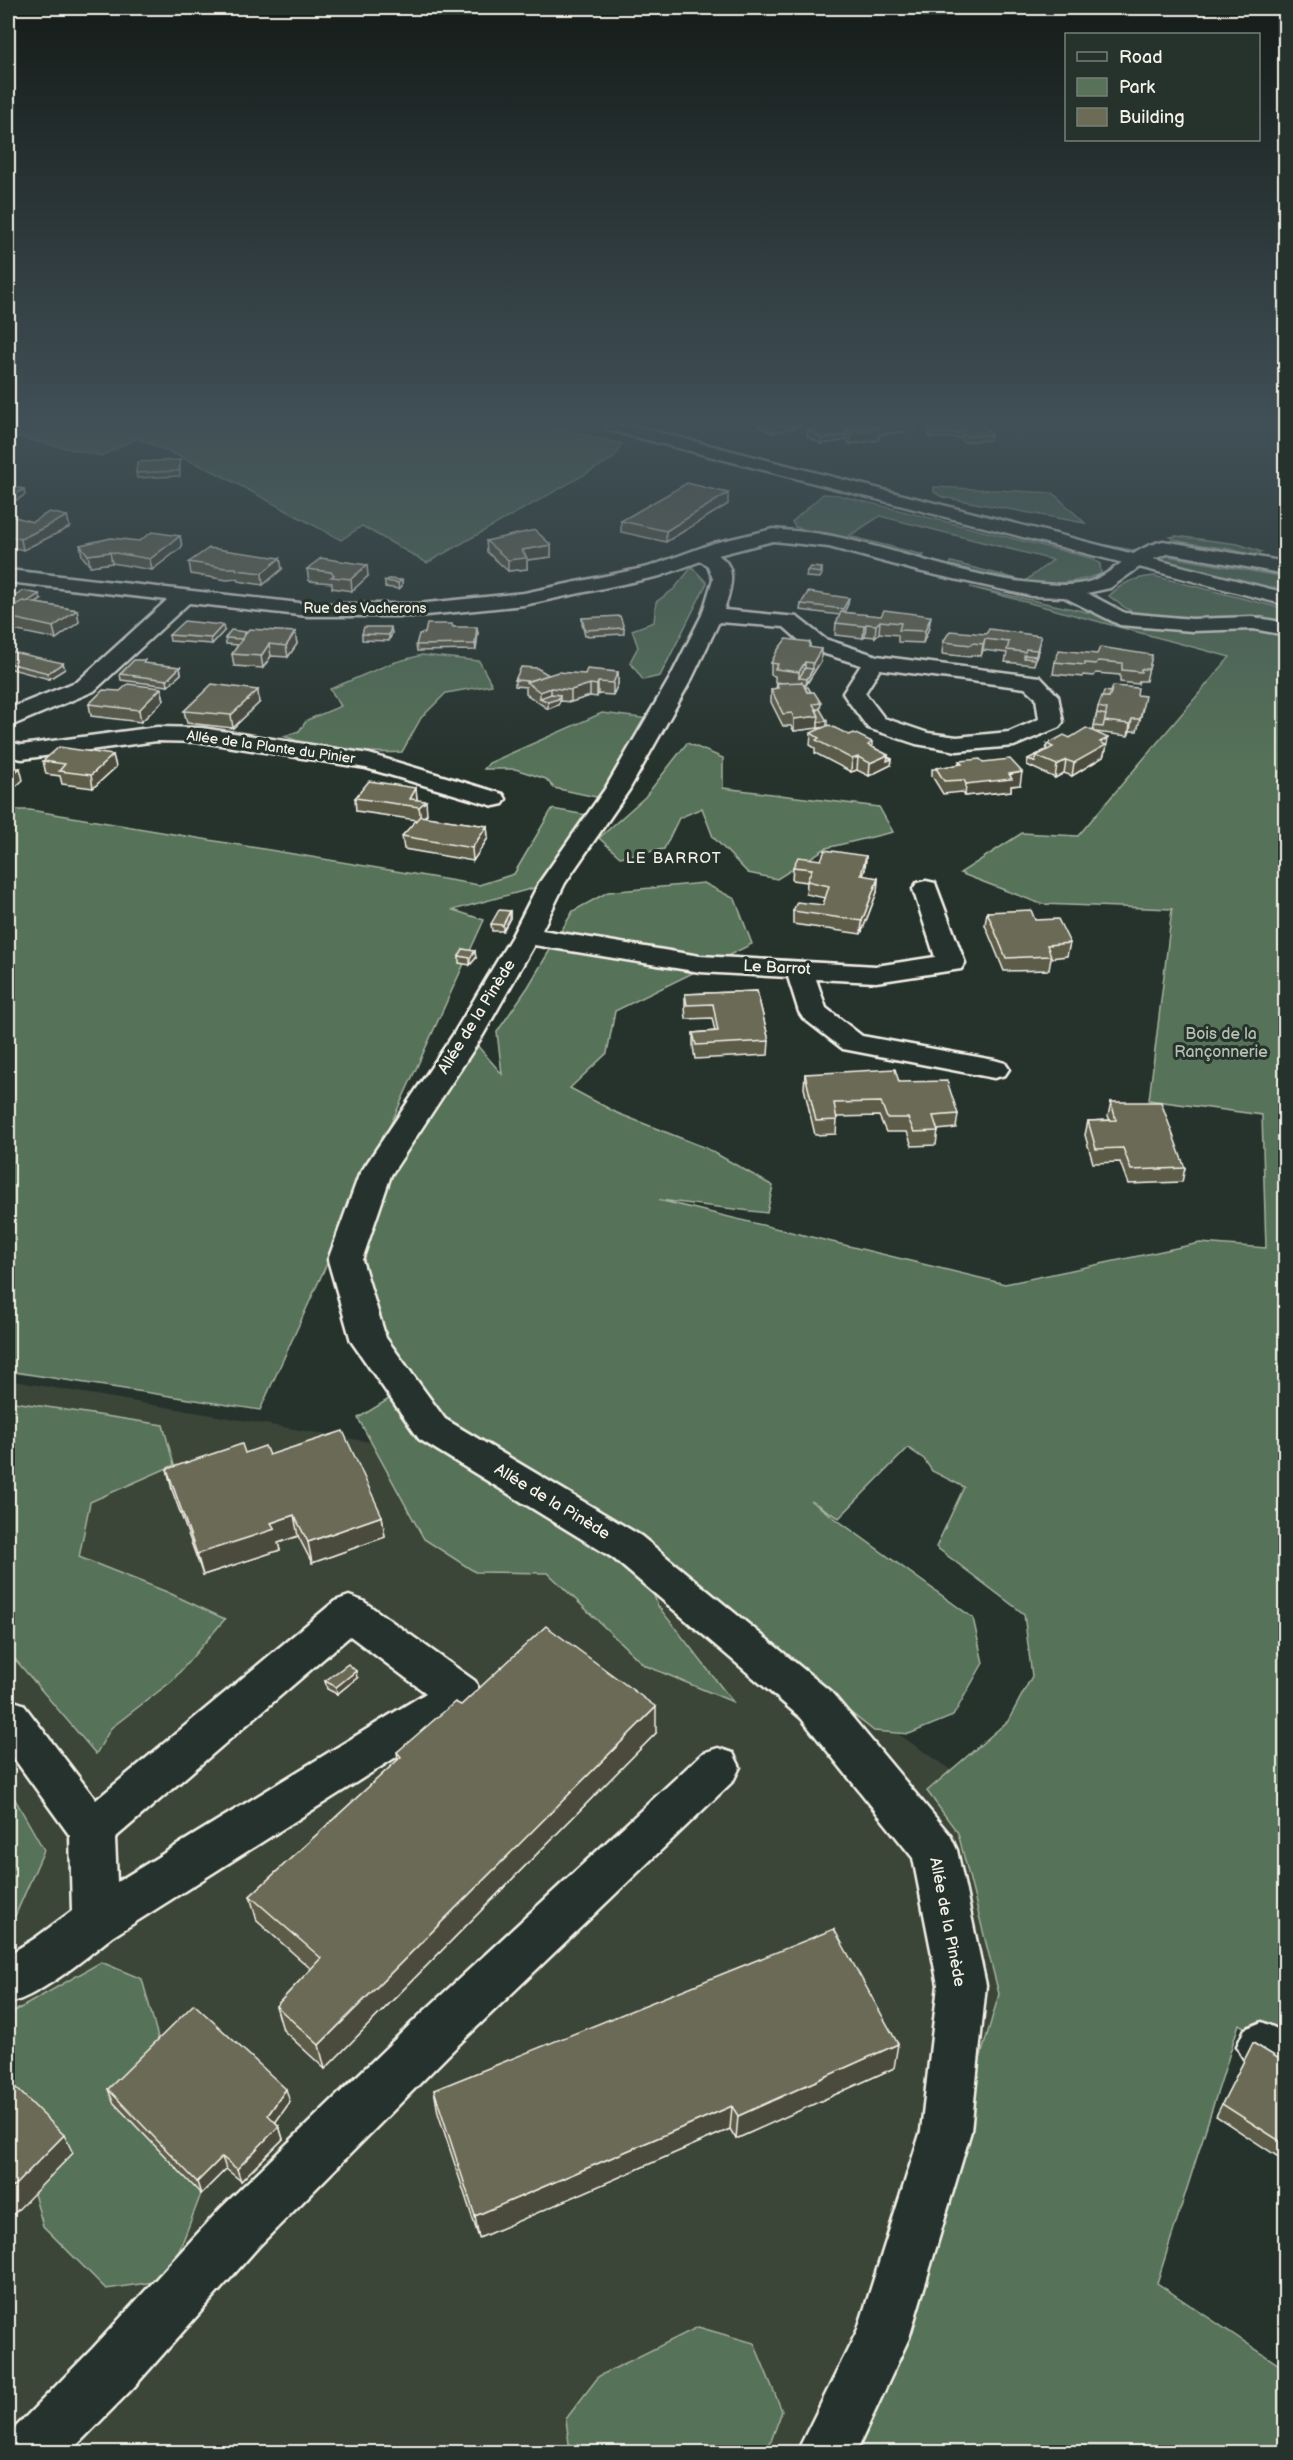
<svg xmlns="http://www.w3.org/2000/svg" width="1293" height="2460" viewBox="0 0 1293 2460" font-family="'Balsamiq Sans',sans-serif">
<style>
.built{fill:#3b4439}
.green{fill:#577259;stroke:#a6b2a0;stroke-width:1.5}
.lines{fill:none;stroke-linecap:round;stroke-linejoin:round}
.minor-casing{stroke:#f4f1e8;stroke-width:5}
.major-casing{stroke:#f4f1e8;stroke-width:5}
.minor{fill:#26332d;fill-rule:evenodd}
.major{fill:#26332d;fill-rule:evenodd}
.wall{fill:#5c5c4a;stroke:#f4f1e8;stroke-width:1.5}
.shaded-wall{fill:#4b4b3c;stroke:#f4f1e8;stroke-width:1.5}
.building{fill:#6b6b56;stroke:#f4f1e8;stroke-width:1.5}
.labels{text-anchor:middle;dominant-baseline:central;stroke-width:6;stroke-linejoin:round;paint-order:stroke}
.far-street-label{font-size:14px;fill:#f4f1e8;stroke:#26332d}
.far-neighbourhood-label{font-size:15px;letter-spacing:1.5px;fill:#f4f1e8;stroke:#26332d}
.street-label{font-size:16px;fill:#f4f1e8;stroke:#26332d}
.park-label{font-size:16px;fill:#b5beaf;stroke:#26332d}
</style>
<rect width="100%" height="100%" fill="#26332d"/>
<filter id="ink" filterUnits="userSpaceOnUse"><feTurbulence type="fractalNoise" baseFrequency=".0167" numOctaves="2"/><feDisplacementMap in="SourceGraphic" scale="12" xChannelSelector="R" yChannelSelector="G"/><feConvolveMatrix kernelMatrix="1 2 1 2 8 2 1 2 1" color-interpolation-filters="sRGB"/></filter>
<g filter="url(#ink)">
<polygon class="built" points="8,1380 487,1462 627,1547 1064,1848 958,2452 8,2452"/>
<g class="green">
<polygon points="8,426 551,426 622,444 614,458 427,563 362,526 341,540 215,472 137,438 101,456 8,435"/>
<polygon points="934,487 1053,493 1085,523 942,497 934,492"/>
<path d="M823,494L838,495L1091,558L1100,564L1101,574C1047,594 1003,578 950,565L951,562L1025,581L1053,560L880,516L849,536L924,555L923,557L795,527L792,522Z"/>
<polygon points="1176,536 1238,544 1262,552 1253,555 1230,549 1182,542 1170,537"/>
<polygon points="1059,537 1285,577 1285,595"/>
<polygon points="692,567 707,583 660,676 643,680 630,662 638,647 632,630 654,622 656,602 674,589"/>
<path d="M1154,576L1285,609V623L1272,620C1235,620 1180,625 1145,617C1131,613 1120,605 1109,596C1123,582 1134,578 1154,576Z"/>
<polygon points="970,587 1166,629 1285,629 1285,2053 1239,2024 1157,2283 1285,2369 1285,2452 847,2452 900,2334 999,1994 958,1833 927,1791 1008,1721 1032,1676 1024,1614 936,1547 964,1487 932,1471 924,1459 908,1448 839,1518 811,1501 973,1618 983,1663 953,1716 909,1734 874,1731 670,1569 635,1546 658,1606 733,1702 644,1665 548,1573 475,1572 424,1539 358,1418 402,1391 349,1321 368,1216 468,1035 502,1074 497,1032 528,987 573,911 608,892 704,883 735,899 752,944 615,1011 607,1053 570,1088 617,1113 706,1148 773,1186 767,1213 659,1200 1005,1284 1200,1243 1266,1248 1262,1115 1149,1100 1172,909 1041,904 960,873 1022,833 1078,836 1230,657"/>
<path d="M422,655L479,661L492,685L446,693L421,718L402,752C367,754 317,750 284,736L299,731L307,720L341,706L330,689L392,663Z"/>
<polygon points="602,713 657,720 610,800 554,788 546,779 515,769 484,769 489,763"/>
<polygon points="687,743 723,758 723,788 879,807 893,832 826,848 777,879 748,873 713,837 702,808 679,818 664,849 620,857 599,838 645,797"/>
<polygon points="552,809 598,817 552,883 453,910 484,920 260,1410 8,1371 8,810 30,810 479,885 514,874"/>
<polygon points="8,1401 163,1425 174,1465 90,1502 79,1557 167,1592 225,1619 172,1681 111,1728 96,1754 8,1651"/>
<polygon points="8,1787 44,1850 15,1916 8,1925"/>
<polygon points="101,1962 142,1979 201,2194 168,2280 106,2289 43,2226 8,2100 8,2015"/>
<polygon points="698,2327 754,2343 782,2411 767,2452 570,2452 566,2419 599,2376"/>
</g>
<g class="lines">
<defs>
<g id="minor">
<path d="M773,529C792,531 813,532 832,536C908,552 986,585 1065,585C1074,585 1088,583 1096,579C1121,569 1143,536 1173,544L1176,548L1173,552L1148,561L1110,588L1087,593L1125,613L1192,619L1253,617L1286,623V635L1253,629L1192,631L1120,625L1064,597L1032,596L918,571L829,547L773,541L718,555C739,568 730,590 724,610L797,617L825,639L877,656L1040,677L1058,696L1063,722L1059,727L1014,746L957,751L916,744L868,728L846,698L843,693L861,665L809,649L784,627L719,622L692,678L629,790L565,883L542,930L700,956L876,966L935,957L913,889L917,883L926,881L935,883L965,963L961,969L876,982L816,979L826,1008L862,1036L994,1060L1005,1063L1009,1069L1005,1075L994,1078L843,1049L803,1018L799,1012L788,977L700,972L534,945L483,1035L391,1175L362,1260L386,1338L445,1419L641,1536L831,1692L950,1835L957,1850L986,1985L971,2131L909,2338L856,2452H797L858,2329L921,2131L938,1985L913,1858L801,1718L613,1558L419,1439L351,1341L328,1260L359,1175L453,1035L512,936L539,883L605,789L670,678L702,615L713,579L708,566L701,561L660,576L524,605L417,616H308L189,603L94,691L8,727V709L78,681L167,600L8,582V570L308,604H417L524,593L648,567L714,543ZM880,669L1025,688L1036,698L1039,719L1009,732L957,737L928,733L884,718L865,693Z"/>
<polygon points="157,727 202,728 369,754 503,794 506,799 503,804 494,806 366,768 202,742 157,741 22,759 8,756 8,742 22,745"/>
<path d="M349,1596L363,1601L475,1681L481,1694L475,1707L112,1937C81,1961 46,1992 8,2004V1955L34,1939L72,1911L70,1836L8,1750V1699L23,1704L96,1800L335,1601ZM350,1636L426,1693L117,1882L115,1838Z"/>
<polygon points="718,1748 733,1753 740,1767 733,1781 454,2049 259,2246 133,2388 70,2452 8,2452 8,2440 11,2432 93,2348 221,2208 420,2015 703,1753"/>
<path d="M1262,2022L1286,2033V2085C1261,2075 1248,2071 1237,2046L1245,2029Z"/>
</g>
<g id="major">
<polygon points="606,426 634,426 1286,593 1286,605 609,430"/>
<polygon points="1163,541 1286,562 1286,574 1156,551 1153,547 1156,543"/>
</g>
</defs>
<use href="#minor" class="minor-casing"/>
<use href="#major" class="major-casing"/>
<use href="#minor" class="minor"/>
<use href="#major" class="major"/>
</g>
<g class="wall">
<polygon points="758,426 801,426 772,433"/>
<polygon points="831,426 915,426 914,430 879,435 878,440 850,444 846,440 821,444 807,436 808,430 831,427"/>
<polygon points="928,426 985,426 991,435 990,440 963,442 961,438 930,438 928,428"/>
<polygon points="180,460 180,476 137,478 136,473"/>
<polygon points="728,504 666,542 621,532 621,521"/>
<polygon points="8,515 32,522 70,527 23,550 8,546"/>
<polygon points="180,536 182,547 152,570 112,563 90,566 82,556 80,545 139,541"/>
<polygon points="486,541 551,545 551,557 527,560 527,569 508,571 487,552"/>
<polygon points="189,562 282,569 263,585 238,581 237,579 227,580 191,574"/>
<polygon points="822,568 822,574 820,578 806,577 807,571"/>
<polygon points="307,569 368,576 352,591 332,588 332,583 309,581"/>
<polygon points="402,580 402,586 399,589 385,587 385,581"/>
<polygon points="8,600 41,600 36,603 77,610 79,622 56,639 8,629"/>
<polygon points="801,604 848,604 844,612 929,628 923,643 898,642 898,635 879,633 875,637 865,636 863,638 835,635 836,623 840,615 800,610"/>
<polygon points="582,618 624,628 624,634 585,636 582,624"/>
<polygon points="453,627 478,633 476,650 417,651 416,645 425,633"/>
<polygon points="224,631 212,644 170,641 169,635"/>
<polygon points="245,632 246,634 295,632 297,644 288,657 271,656 263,668 234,666 232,654 238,645 226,644 225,638"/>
<polygon points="392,633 389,641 362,640 362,634"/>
<polygon points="986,634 1041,636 1039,648 1034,665 1005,662 1007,653 983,650 981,656 971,655 970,657 942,654 943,642"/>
<polygon points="810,642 810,647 821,661 806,685 804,685 805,687 821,703 820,709 827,726 849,735 872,742 872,747 888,755 888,757 892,759 891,765 869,776 857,770 851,772 815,753 815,748 810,745 811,733 824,727 794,731 791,726 783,726 771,702 771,689 776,689 777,683 784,683 775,682 775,676 771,675 771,663"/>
<polygon points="8,651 65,669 49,679 8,668"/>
<polygon points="1097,654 1152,655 1146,681 1139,681 1138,684 1120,682 1120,675 1096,673 1094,676 1083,675 1083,677 1053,674 1055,662"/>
<polygon points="145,664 180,667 181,674 168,686 121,680 120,674"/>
<polygon points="618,672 618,684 613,695 598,694 597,697 590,696 571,702 560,701 558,705 548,709 526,694 526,687 515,686 515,680 549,675 585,674"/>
<polygon points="161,688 164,700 141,722 91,716 89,704"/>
<polygon points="1137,695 1143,708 1137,731 1130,731 1128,736 1095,732 1106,750 1105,751 1103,757 1072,776 1064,773 1055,778 1027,765 1028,759 1046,750 1047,744 1093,731 1098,707"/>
<polygon points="259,703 233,728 187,723 184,711"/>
<polygon points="113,755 116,767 93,788 62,784 60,776 46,774 43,761"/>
<polygon points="959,761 983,762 1020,785 1011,786 1011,791 965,796 962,792 943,794 932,776 932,769 936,769 936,768 959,765"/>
<polygon points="416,788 417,800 427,814 424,817 487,826 488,838 473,861 404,849 402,836 417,820 356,811 355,798"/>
<polygon points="866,856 865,869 863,876 878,878 877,892 861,934 793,924 793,911 823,905 825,898 806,894 807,882 792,880 793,867 821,860"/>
<polygon points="510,911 510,918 503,931 492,931 491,924"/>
<polygon points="987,912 1035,920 1070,943 1067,956 1051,958 1049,970 1004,971 985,925"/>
<polygon points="459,956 476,958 470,965 459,963"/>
<polygon points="757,991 769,1041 768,1055 695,1059 693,1046 693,1033 715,1031 712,1018 686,1019 685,1007 685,994"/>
<polygon points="805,1074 899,1082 958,1114 956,1128 938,1130 936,1145 912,1146 907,1132 886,1132 879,1116 837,1117 837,1120 836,1134 815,1135 804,1088"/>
<polygon points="1111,1102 1185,1168 1182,1182 1128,1184 1120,1162 1093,1163 1085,1135 1088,1121 1110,1120 1108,1116"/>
<polygon points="245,1453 269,1455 382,1516 385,1537 312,1563 298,1536 278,1543 280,1550 203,1575 172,1490 167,1469"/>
<polygon points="357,1678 337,1694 327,1689 325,1681"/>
<polygon points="461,1705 656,1733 325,2069 283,2030 276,2006 311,1969 257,1921 250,1896 398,1760 397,1752"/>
<polygon points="1253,2043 1286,2063 1286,2162 1216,2116"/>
<polygon points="894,2068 736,2139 730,2129 479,2238 438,2113 434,2090"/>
<polygon points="108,2089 290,2102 275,2122 279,2126 283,2139 241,2181 226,2169 201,2194 113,2102"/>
</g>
<g class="shaded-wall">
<polygon points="772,426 801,426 772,433"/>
<polygon points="874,426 915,426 914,430 879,435 878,440 850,444 851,433"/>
<polygon points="846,435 846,440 821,444 822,439"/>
<polygon points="24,489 25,495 8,505 8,499"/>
<polygon points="728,493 728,504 666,542 666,531"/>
<polygon points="67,516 70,527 23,550 21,539"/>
<polygon points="180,536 182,547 152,570 150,559"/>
<polygon points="551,545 551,557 527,560 527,569 508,571 508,560 522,550"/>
<polygon points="110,552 112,563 90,566 88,555"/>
<polygon points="280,558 282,569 263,585 262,573"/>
<polygon points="367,565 368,576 352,591 351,579"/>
<polygon points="402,580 402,586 399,589 398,583"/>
<polygon points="39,594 41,600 17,615 15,609"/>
<polygon points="849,598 848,604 843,615 843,609"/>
<polygon points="77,610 79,622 56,639 53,627"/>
<polygon points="931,616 929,628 923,643 925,631"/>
<polygon points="880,621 879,633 875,637 876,625"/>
<polygon points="866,624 865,636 863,638 864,626"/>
<polygon points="223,625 224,631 212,644 211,638"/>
<polygon points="391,627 392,633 389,641 389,635"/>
<polygon points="477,627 478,633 476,650 475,644"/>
<polygon points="295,632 297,644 288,657 286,646"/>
<polygon points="1041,636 1039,648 1035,662 1037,650"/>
<polygon points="985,639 983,650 981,656 983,644"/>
<polygon points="269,644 271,656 263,668 261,656"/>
<polygon points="821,649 821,661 806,685 807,679 813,669 813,663"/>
<polygon points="805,662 805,674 799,678 799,672"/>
<polygon points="63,663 65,669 49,679 48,673"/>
<polygon points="180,667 181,674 168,686 167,680"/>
<polygon points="618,672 618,684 613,695 613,683"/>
<polygon points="598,682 598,694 597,697 597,685"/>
<polygon points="590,684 590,696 571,702 571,690"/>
<polygon points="161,688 164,700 141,722 139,710"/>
<polygon points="551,688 551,700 540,698 540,692"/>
<polygon points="258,690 259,703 233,728 231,715"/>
<polygon points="560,695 560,701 558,705 548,709 548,702"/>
<polygon points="819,716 818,728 794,731 794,719"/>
<polygon points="1132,719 1130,731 1128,736 1130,724"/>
<polygon points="827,721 827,727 818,728 818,722"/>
<polygon points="1108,738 1106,750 1105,751 1103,757 1072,776 1074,763 1100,742"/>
<polygon points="113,755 116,767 93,788 91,775"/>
<polygon points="888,755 887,761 892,759 891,765 869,776 870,763"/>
<polygon points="858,757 857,770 851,772 852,759"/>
<polygon points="1066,760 1064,773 1055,778 1057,765"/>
<polygon points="20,768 23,780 8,794 8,778"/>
<polygon points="1022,772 1020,785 1011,786 1011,791 965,796 966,784"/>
<polygon points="416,788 417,801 410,799"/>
<polygon points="426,801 427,814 421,820 419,807"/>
<polygon points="487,826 488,838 473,861 472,848"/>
<polygon points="866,856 865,869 859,889 861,875"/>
<polygon points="878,878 877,892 861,934 862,921"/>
<polygon points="510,911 510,918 503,931 503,925"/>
<polygon points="475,951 476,958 470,965 470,958"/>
<polygon points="294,1515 298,1536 278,1543 280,1550 203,1575 197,1554 271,1523"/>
<polygon points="382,1516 385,1537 312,1563 308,1542"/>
<polygon points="356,1671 357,1678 337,1694 336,1687"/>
<polygon points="656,1707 656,1733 325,2069 319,2045"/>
<polygon points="898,2044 894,2068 736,2139 738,2116"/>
<polygon points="286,2089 290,2102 272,2127 268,2115"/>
<polygon points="732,2106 730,2129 479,2238 475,2216"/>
<polygon points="279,2126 283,2139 241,2181 237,2169"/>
<polygon points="64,2135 73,2153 8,2220 8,2192"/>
<polygon points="222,2157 226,2169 201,2194 197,2182"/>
</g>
<g class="building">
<polygon points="831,426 846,426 852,429 846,431 846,435 822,439 808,430 832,426"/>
<polygon points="854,426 877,426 874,426 879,429 851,433 846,431 858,428"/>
<polygon points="929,426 985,426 991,435 963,436 961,433 931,433"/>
<polygon points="180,460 179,471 136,473 137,462"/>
<polygon points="687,483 728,493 666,531 621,521"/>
<polygon points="13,487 24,489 8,499 8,490"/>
<polygon points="49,512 67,516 21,539 8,536 8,515 32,522"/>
<polygon points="535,530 551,545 522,550 527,558 508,560 486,541"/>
<polygon points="152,532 180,536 150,559 110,552 88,555 80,545 111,538 139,541"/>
<polygon points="209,548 280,558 262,573 237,570 236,568 225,568 189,562"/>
<polygon points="321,558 367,565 351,579 331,577 334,575 331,572 307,569"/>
<polygon points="810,567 822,568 820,573 807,571"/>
<polygon points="389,579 402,580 398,583 385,581"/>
<polygon points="23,591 39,594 27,602 23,601 11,608 8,607 8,600"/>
<polygon points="808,592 849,598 843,609 801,604"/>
<polygon points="23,601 77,610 53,627 8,617 8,609"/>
<polygon points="884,610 931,616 925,631 899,630 901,623 880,621 876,625 866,624 864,626 836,623 841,612 881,616"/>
<polygon points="620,616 624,628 585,630 582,618"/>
<polygon points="184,621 223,625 211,638 169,635"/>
<polygon points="427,624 452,624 453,627 477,627 475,644 416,645 419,634 425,633"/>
<polygon points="364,627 391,627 389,635 362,634"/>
<polygon points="249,629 295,632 286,646 269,644 261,656 232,654"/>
<polygon points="989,629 1041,636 1037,650 1026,649 1025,652 1007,650 1009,642 985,639 983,644 972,643 971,645 943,642 950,631 986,634"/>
<polygon points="231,630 245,632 242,639 225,638"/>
<polygon points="786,639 810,642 809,647 821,649 813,663 805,662 799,672 775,669 778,664 771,663 777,651"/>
<polygon points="1100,647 1152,655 1149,669 1141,669 1141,672 1122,670 1122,663 1098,661 1096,664 1085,663 1085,665 1055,662 1059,650 1097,654"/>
<polygon points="8,651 63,663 48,673 8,663"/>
<polygon points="1024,655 1036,656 1035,659 1024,658"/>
<polygon points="134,660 145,660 143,663 180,667 167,680 120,674"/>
<polygon points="521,667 537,668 549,675 528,681 515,680"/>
<polygon points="805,668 813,669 807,679 799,678"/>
<polygon points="587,669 618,672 613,683 598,682 597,685 590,684 571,690 551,688 540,692 526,682 558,672 585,674"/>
<polygon points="802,682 807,692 814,692 821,703 813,704 819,716 794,719 792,713 783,714 771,689 778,688 777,683"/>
<polygon points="128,684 161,688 139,710 89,704 103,690 120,691"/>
<polygon points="212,684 258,690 231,715 184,711"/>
<polygon points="1113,686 1138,688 1137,695 1145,696 1140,719 1132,719 1130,724 1104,721 1107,709 1098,707 1102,696 1109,697"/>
<polygon points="805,687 808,687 811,692 807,692"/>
<polygon points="1104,691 1111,692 1109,697 1102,697"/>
<polygon points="551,694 560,695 558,699 548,702 540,698"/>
<polygon points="816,709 820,709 827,721 818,722 819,716"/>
<polygon points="1097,713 1106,715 1103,727 1094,726"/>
<polygon points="829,725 849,735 854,733 872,742 868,745 888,755 870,763 858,757 852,759 816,740 819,738 811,733"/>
<polygon points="1086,728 1108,738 1100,742 1106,745 1074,763 1066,760 1057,765 1036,756 1053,747 1047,744 1064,735 1070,738"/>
<polygon points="59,747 113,755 91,775 59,771 65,764 43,761"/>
<polygon points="1046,750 1036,756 1035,762 1028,759"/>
<polygon points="980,759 983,762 1010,759 1022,772 1009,774 1012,779 966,784 964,780 944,781 936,768 962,764 959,761"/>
<polygon points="8,767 20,768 8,778"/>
<polygon points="369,781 416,788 410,799 426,801 419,807 355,798"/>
<polygon points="420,816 487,826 472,848 402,836"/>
<polygon points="825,850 866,856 861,875 878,878 862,921 793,911 797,902 823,905 829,886 807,881 812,869 793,867 798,857 821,860"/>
<polygon points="499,910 510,911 503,925 491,924"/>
<polygon points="1031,910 1035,920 1058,919 1070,943 1047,945 1051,956 1006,958 987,912"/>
<polygon points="463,949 475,951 470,958 459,956"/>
<polygon points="757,991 769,1041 696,1045 693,1033 718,1031 713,1004 687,1005 685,994"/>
<polygon points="895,1069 899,1082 947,1081 958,1114 933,1116 938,1131 914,1132 908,1118 887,1118 881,1102 834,1103 837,1120 816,1121 805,1074"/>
<polygon points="1111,1102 1161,1102 1185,1168 1131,1170 1123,1148 1096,1149 1088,1121 1116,1120"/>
<polygon points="343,1431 382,1516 308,1542 294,1515 271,1523 275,1529 197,1554 167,1469 242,1444 245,1453 265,1446 269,1455"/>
<polygon points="546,1626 656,1707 319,2045 276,2006 321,1958 250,1896 401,1757 397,1752 455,1702 461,1705"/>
<polygon points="348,1664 356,1671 336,1687 325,1681"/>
<polygon points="834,1929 898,2044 738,2116 732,2106 475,2216 434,2090"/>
<polygon points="194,2004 286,2089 268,2115 279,2126 237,2169 222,2157 197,2182 108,2089"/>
<polygon points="1253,2043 1286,2063 1286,2145 1222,2104"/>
<polygon points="8,2080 64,2135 8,2192"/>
</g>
</g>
<linearGradient id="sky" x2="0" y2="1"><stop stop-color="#151c19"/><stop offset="0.55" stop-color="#415057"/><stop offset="1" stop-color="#415057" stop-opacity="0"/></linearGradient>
<rect width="1293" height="770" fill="url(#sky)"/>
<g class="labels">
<g class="far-street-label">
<text x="365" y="608">Rue des Vacherons</text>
<text transform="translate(271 747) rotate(8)">Allée de la Plante du Pinier</text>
</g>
<g class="far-neighbourhood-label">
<text x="674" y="858">LE BARROT</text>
</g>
<g class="street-label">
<text transform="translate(777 968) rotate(3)">Le Barrot</text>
<text transform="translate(477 1017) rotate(-58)">Allée de la Pinède</text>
<text transform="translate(552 1502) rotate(31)">Allée de la Pinède</text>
<text transform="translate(947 1922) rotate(79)">Allée de la Pinède</text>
</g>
<g class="park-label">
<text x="1221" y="1034">Bois de la<tspan x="1221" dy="18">Rançonnerie</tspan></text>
</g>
</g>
<rect width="1293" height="2460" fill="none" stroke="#26332d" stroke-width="30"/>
<rect x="15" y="15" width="1263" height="2430" fill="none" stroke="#f4f1e8" stroke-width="2" filter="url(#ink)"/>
<rect x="1065" y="33" width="195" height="108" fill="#26332d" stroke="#787f78" stroke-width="1.5"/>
<rect x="1077" y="52" width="30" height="9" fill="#26332d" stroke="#787f78" stroke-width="1.5"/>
<text x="1119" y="63" font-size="18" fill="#f4f1e8">Road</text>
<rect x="1077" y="78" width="30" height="18" fill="#577259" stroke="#787f78" stroke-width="1.5"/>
<text x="1119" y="93" font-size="18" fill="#f4f1e8">Park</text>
<rect x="1077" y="108" width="30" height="18" fill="#6b6b56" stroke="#787f78" stroke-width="1.5"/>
<text x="1119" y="123" font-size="18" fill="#f4f1e8">Building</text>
</svg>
